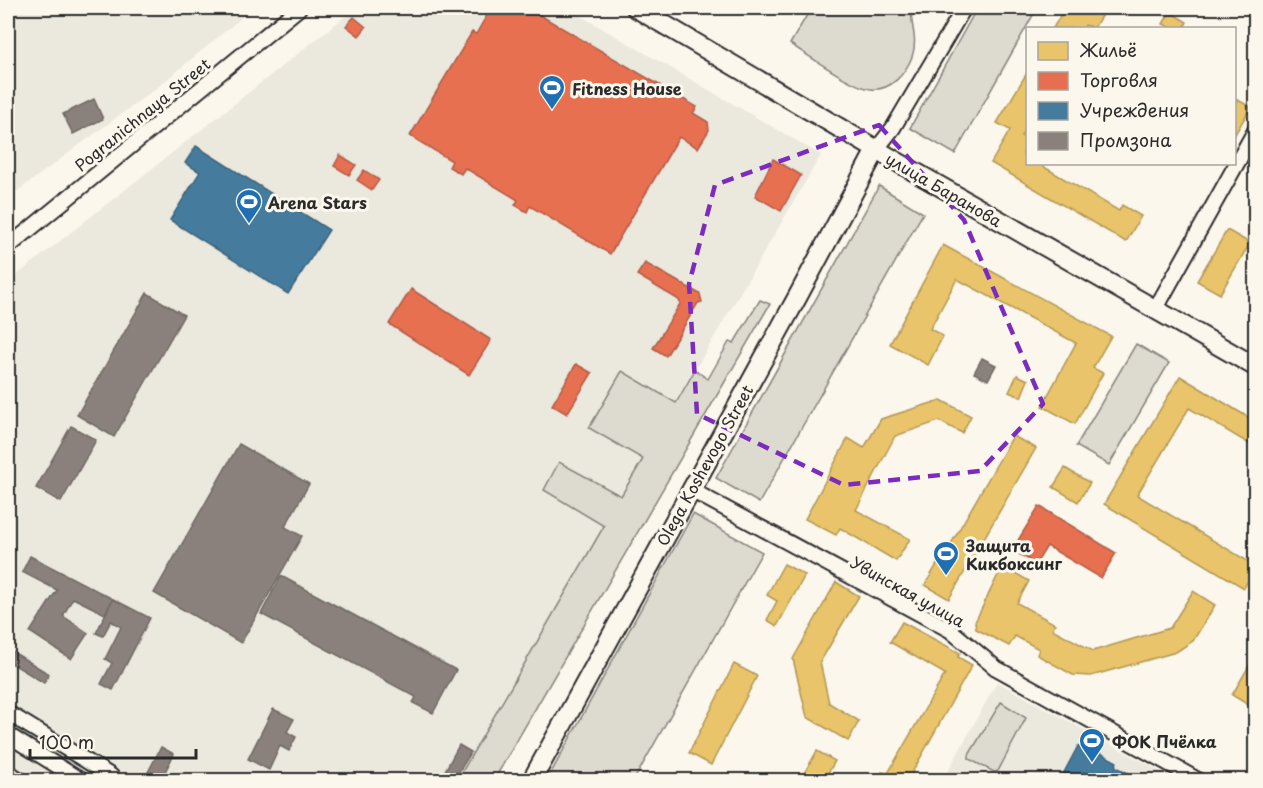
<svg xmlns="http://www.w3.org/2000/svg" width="1263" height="788" viewBox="0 0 1263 788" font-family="'Playpen Sans',sans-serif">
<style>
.built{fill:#ebe8de}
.green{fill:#dddad0;stroke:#84827e;stroke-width:1.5}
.homes{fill:#e9c46a;stroke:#b09657;stroke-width:1.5}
.shops{fill:#e76f51;stroke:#af5b46;stroke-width:1.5}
.public{fill:#457b9d;stroke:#3d637b;stroke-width:1.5}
.industry{fill:#8a817c;stroke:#6e6764;stroke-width:1.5}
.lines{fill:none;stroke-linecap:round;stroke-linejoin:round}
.street-casing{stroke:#2b2b2b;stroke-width:18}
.secondary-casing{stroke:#2b2b2b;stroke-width:22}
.street{stroke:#fbf7ec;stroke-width:14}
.secondary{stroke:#fbf7ec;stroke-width:18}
.marked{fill:none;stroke:#7b2cbf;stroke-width:4.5;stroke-dasharray:12 8;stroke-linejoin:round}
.labels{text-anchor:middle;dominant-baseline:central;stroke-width:6;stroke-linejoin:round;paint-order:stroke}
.poi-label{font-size:16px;font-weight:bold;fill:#2b2b2b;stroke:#fbf7ec;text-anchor:start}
.street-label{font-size:16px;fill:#2b2b2b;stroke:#fbf7ec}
</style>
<rect width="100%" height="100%" fill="#fbf7ec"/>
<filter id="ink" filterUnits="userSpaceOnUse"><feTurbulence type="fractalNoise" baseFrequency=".0167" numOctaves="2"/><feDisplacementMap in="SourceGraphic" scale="12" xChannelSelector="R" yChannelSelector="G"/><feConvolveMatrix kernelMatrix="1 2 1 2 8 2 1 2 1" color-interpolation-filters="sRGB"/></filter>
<g filter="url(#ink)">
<g class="built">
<polygon points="8,8 253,8 159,86 8,198"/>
<polygon points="356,8 567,8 821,155 621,496 560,463 544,490 604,526 458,780 8,780 8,282"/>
<polygon points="997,682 1176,780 943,780"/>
</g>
<g class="green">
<path d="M811,8H912C909,24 919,37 912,57C905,74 891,91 871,89C852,87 808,55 790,44Z"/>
<polygon points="977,8 1037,8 955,154 910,128"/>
<polygon points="879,186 923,213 759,503 716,478"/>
<polygon points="760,300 770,304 494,780 465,780 459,777 604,526 544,490 559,462 621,496 643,459 589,428 622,371 676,403 695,370 708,379 729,342 734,343"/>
<polygon points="1136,344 1169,363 1109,465 1076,446"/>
<polygon points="693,514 762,552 634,780 547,780"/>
<polygon points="1001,702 1026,718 998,771 994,772 969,759 969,755"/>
</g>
<g class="homes">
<polygon points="1073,8 1106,8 1094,28 1085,25 1084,28 1053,28 1063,11 1069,15"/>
<polygon points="1170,12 1187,22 1184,28 1172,28 1163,24"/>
<polygon points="1028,71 1028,124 1021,136 1028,140 1023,154 1028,157 1028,164 1039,164 1119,211 1122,205 1141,216 1126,242 991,163 1010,130 997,123"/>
<polygon points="1234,98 1251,107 1234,136"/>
<polygon points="1227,230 1250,243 1220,294 1197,281"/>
<polygon points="943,245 1111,336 1093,368 1103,373 1075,424 1042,406 1076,343 957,279 930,329 943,336 928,365 890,344"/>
<polygon points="1017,375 1028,380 1021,397 1009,392"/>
<polygon points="1180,376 1256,422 1256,448 1189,408 1137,495 1256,566 1244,588 1104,504"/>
<polygon points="941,400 971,416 962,433 939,421 895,436 856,510 910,539 896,561 840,528 836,535 805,519 848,438 864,448 881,419"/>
<polygon points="1013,436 1036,448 949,599 925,585 939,561 943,564 947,557 944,556"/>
<polygon points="1065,468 1090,483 1078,502 1053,487"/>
<polygon points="784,564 805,575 777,626 767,620 777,601 767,595"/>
<polygon points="1008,569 1029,581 1017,603 1055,624 1052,629 1093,651 1170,628 1193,591 1215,605 1193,641 1176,652 1091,676 1073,675 1037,655 1039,649 1015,636 1009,646 976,629 975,622 1000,571"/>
<polygon points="836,582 859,596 820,662 829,703 859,721 848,741 807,717 793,659"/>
<polygon points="902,622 960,653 958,657 972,665 908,780 876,780 882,772 888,773 945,674 890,642"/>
<polygon points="1256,654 1256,708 1255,709 1232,695"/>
<polygon points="734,664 757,676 711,765 689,753"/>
<polygon points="817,751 835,761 824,780 800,780"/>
</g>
<g class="shops">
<polygon points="491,8 528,8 697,107 693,113 708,122 709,130 698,148 679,137 610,254 530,206 527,212 515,205 518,200 465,168 461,174 449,167 452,161 410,136 472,32 476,34"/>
<polygon points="354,17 366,27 359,36 346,26"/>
<polygon points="340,155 356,165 349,175 334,166"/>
<polygon points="773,159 801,175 781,211 755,196"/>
<polygon points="364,170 379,180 372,190 357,180"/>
<polygon points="645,263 700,294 702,302 698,303 666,356 653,348 680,304 679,300 637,275"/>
<polygon points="411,289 491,340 469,375 389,324"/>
<polygon points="576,364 592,373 567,414 552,405"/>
<polygon points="1039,506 1116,553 1101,578 1047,546 1036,564 1012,550"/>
</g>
<g class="public">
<polygon points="196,146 329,230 288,294 170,220 200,172 185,163"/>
<polygon points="1078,746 1093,754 1095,750 1117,762 1115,766 1130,774 1126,780 1060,780"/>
</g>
<g class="industry">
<polygon points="94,99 103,119 73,134 63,114"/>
<polygon points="147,293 184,315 114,437 77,415"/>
<polygon points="982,358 996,365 988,380 974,373"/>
<polygon points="71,426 96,440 61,502 36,488"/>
<polygon points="239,444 309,484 285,527 302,536 241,643 154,593"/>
<polygon points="30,556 113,599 105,614 73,598 63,616 88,633 71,659 30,632 57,590 22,572"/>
<polygon points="281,576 456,670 433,713 413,703 416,697 261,614"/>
<polygon points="113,599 150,618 113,690 101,684 112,663 105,659 121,627 111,621 103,636 96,633"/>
<polygon points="8,649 49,674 44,683 8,661"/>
<polygon points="273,709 294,719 287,732 296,737 289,751 280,746 269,770 248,759"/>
<polygon points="459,745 471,752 454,780 445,780 441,778"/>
<polygon points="161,747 174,754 161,780 144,780"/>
</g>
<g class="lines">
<defs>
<g id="street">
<polyline points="876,150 893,128 964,8"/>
<polyline points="8,247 299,8"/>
<polyline points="1155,310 1256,129"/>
<polyline points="691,490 950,630 996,668 1198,780"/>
<polyline points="8,713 111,776 108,780"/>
<polyline points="8,735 80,780"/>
<polyline points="8,772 20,780"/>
</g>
<g id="secondary">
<polyline points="636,8 894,160 1256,367"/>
<polyline points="532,780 798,296 876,150"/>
</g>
</defs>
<use href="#street" class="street-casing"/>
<use href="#secondary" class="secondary-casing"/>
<use href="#street" class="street"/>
<use href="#secondary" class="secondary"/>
</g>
</g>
<path class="marked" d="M879,125L964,220L1043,404L980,471L844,485L697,414L689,284L715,185Z"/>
<defs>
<symbol id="stadium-pin" viewBox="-11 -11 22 30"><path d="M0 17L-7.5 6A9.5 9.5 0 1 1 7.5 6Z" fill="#1f6fb2" stroke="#fbf7ec"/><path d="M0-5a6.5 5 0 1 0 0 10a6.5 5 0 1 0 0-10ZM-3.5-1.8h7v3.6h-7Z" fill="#fff"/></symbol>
</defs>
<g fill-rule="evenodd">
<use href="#stadium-pin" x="537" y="73" width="30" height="40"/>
<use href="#stadium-pin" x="234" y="187" width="30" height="40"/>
<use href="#stadium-pin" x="931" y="539" width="30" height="40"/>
<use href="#stadium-pin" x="1077" y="726" width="30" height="40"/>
</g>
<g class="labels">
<g class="poi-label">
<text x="572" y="88">Fitness House</text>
<text x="268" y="202">Arena Stars</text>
<text x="966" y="545">Защита<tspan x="966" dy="18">Кикбоксинг</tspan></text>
<text x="1112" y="741">ФОК Пчёлка</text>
</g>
<g class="street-label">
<text transform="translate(142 114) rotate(-39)">Pogranichnaya Street</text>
<text transform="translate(944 189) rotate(30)">улица Баранова</text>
<text transform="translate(704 465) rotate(-61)">Olega Koshevogo Street</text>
<text transform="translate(908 591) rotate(29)">Увинская улица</text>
</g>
</g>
<rect width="1263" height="788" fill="none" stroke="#fbf7ec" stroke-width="30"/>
<rect x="15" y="15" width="1233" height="758" fill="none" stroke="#2b2b2b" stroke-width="2" filter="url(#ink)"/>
<rect x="1026" y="27" width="210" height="138" fill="#fbf7ec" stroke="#a8a59f" stroke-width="1.5"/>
<rect x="1038" y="42" width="30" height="18" fill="#e9c46a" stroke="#a8a59f" stroke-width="1.5"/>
<text x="1080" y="57" font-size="18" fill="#2b2b2b">Жильё</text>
<rect x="1038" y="72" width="30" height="18" fill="#e76f51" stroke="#a8a59f" stroke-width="1.5"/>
<text x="1080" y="87" font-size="18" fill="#2b2b2b">Торговля</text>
<rect x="1038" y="102" width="30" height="18" fill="#457b9d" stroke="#a8a59f" stroke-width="1.5"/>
<text x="1080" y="117" font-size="18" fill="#2b2b2b">Учреждения</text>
<rect x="1038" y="132" width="30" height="18" fill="#8a817c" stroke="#a8a59f" stroke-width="1.5"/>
<text x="1080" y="147" font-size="18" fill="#2b2b2b">Промзона</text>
<path d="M30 749v9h166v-9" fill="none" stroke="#2b2b2b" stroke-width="3"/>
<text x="39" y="749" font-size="18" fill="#2b2b2b" stroke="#fbf7ec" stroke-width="4.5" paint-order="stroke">100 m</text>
</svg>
